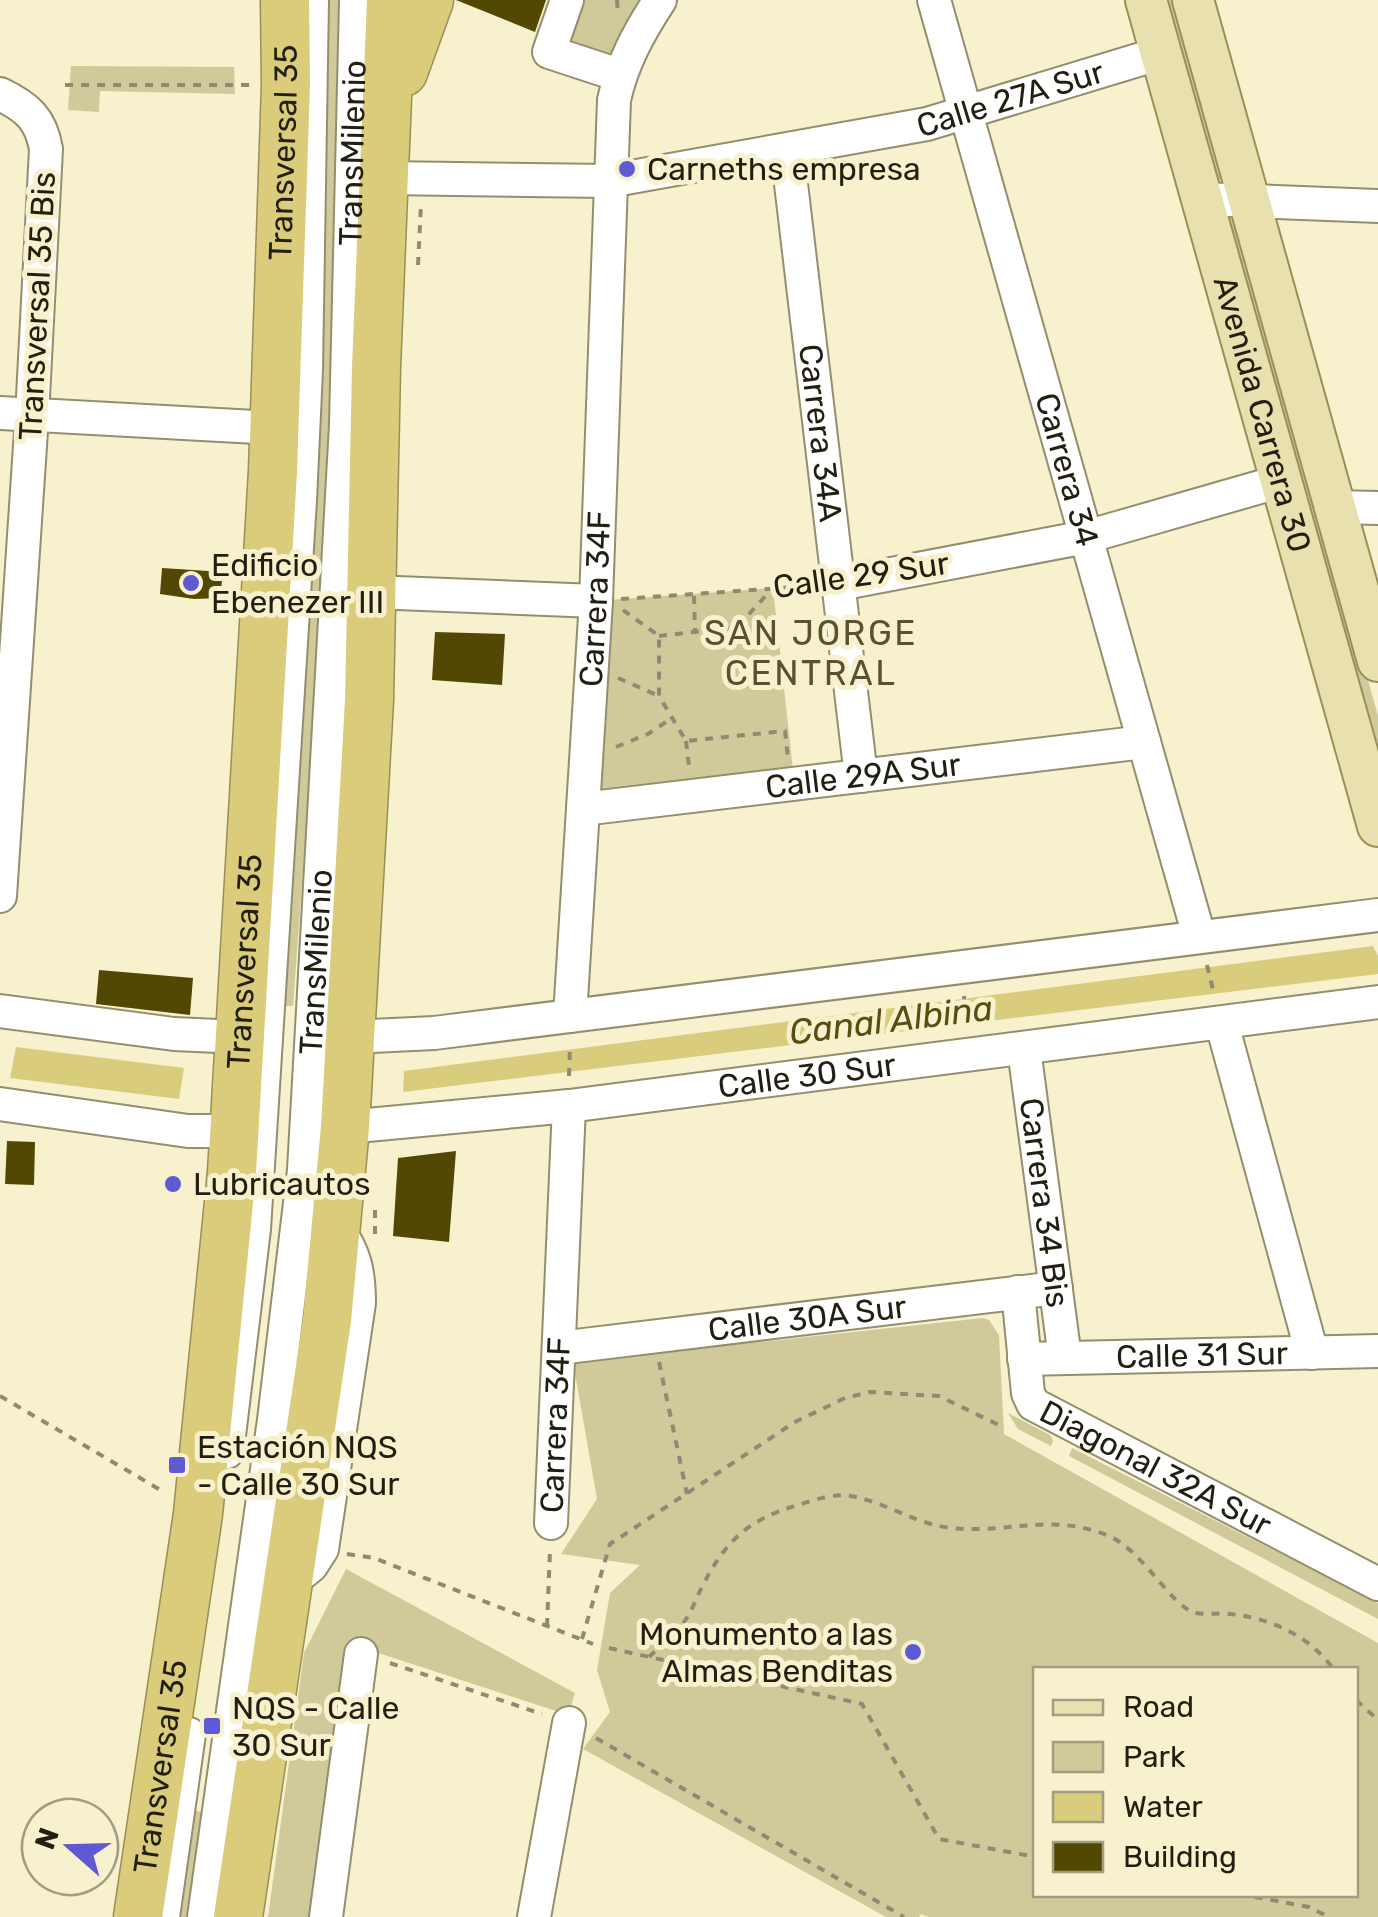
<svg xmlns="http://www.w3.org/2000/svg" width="1378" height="1917" viewBox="0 0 1378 1917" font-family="Rubik,sans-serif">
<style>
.green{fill:#d0c99a;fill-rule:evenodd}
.water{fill:#dacc7d}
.building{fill:#524803}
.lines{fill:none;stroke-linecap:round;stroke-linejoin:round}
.minor-casing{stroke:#948e6d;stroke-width:36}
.major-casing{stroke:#9a8f56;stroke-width:44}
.highway-casing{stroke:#9a8f56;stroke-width:51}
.path{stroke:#8f8a72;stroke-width:4;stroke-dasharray:8 8;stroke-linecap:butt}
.minor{stroke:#fff;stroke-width:32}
.major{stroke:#e9e0af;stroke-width:40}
.highway{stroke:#dacc7a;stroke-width:48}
.poi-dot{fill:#5e5ad3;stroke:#f7f1cd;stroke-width:4}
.labels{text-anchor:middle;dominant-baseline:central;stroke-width:10;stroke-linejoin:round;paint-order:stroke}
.street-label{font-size:32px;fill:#221f12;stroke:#f7f1cd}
.poi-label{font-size:32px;fill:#221f12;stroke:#f7f1cd;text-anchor:start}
.neighbourhood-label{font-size:35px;letter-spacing:2.5px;fill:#585233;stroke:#f7f1cd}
.water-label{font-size:35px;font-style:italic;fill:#584e11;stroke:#f7f1cd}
</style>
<rect width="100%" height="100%" fill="#f7f1cd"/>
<g class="green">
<polygon points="326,0 344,0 332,475 293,1006 277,1006"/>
<polygon points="580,0 646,0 610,61 565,44"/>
<polygon points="1159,0 1174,0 1223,179 1209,183"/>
<polygon points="71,66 234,67 235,94 100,91 99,112 68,110"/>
<polygon points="1223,217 1240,218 1378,716 1378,777"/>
<polygon points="773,588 793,770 601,791 608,600"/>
<path d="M983,1318L989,1320L999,1335L1004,1434L1378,1643V1917H929L921,1914L919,1917H886L583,1749L610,1712L597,1670L610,1593L640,1565L561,1554L597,1499L573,1362ZM1036,1670H1356V1894H1036Z"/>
<polygon points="1008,1413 1050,1435 1053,1441 1051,1446 1018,1429"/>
<polygon points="1072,1448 1378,1603 1378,1619 1069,1456"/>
<polygon points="346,1569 575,1693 568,1715 351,1644 313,1917 268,1917 304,1653"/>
<polygon points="191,1810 208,1813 193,1917 176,1917"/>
</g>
<g class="water">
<polygon points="1373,946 1378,956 1378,974 403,1092 404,1071"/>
<polygon points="16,1047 184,1068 179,1099 10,1078"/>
</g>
<g class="building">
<polygon points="456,0 546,0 535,32"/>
<polygon points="162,568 223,572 220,598 194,599 160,594"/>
<polygon points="435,632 505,634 502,685 432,680"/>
<polygon points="99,970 193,978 190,1015 96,1004"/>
<polygon points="7,1141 35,1142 34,1185 5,1184"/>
<polygon points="456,1151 449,1242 393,1236 398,1158"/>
</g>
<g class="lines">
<defs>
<g id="minor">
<polyline points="567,0 549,52 619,75"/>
<path id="s1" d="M934,0L1199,936"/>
<path d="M0,94C27,107 41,119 46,149L32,416L0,896"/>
<path id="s2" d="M787,150L861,776"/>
<path id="s3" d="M384,178L609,181L927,124L1161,53"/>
<polyline points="1202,199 1378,206"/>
<polyline points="0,413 274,428"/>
<polyline points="1335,507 1378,508"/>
<polyline points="839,584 1086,537 1281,481"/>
<polyline points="372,592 596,601"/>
<path id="s4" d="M583,809L1144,742"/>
<polyline points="0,1011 174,1034 261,1038"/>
<path id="s5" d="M570,1016L596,601L614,100C622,63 639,32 660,0"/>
<polyline points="1222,1024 1312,1353"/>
<polyline points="330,1038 434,1033 1378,915"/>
<path id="s6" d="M1024,1049L1065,1358"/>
<polyline points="0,1104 188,1131 251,1131"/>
<path id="s7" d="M325,1129L569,1106L1378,1002"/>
<path id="s8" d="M1018,1292L1028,1393L1033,1404L1378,1584"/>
<path id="s9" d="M559,1348L1056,1288"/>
<path id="s10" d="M1024,1359L1378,1351"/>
<polyline points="227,1452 254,1229 300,500 306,370 312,0"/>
<path id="s11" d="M551,1523L569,1106"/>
<path d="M286,1586L311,1566L322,1549L359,1303C359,1272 355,1253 337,1228"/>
<polyline points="163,1917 189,1734"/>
<path id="s12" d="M204,1917L274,1420L304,1170L346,425L356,0"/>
<polyline points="326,1917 361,1654"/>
<polyline points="534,1917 569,1723"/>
</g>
<g id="major">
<path id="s13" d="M1146,0L1378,826"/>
<polyline points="1193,0 1378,661"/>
</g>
<g id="highway">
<polyline points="403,72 429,0"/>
<path id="s14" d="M138,1917L198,1514L232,1172L273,471L286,85L285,0"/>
<polyline points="238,1917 327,1320 345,1127 369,700 376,367 391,0"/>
</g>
</defs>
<use href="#minor" class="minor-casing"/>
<use href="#major" class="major-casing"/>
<use href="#highway" class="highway-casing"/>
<g class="path">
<polyline points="617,0 618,15"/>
<polyline points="65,85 251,85"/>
<polyline points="418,265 421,204"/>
<polyline points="694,596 695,631"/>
<polyline points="621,599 811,586"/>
<polyline points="623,610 659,636 659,696 686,741 785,731 788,759"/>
<polyline points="659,636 737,627 772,589"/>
<polyline points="618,678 659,696"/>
<polyline points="686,741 689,766"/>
<polyline points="616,747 648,734 672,718"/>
<polyline points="1207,965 1214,994"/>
<polyline points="964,996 966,1026"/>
<polyline points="569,1076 570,1046"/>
<polyline points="375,1234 375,1208"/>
<polyline points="659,1362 687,1494"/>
<polyline points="0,1396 164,1492"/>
<polyline points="347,1554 374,1558 593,1644"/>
<polyline points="547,1626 550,1550"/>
<polyline points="582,1639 610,1544 795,1422 845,1398 870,1392 939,1396 1003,1427"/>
<polyline points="609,1648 862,1704 939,1839 1036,1857"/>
<path d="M649,1657C661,1645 677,1633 686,1619C693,1609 697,1596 703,1585C727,1539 748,1520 798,1505C814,1500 834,1493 850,1496C886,1502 915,1524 951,1528C1008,1534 1052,1512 1109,1536C1142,1550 1170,1604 1193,1612C1203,1616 1219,1612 1230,1614C1271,1618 1310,1636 1334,1670"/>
<polyline points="390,1663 542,1714"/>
<polyline points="1356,1700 1378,1720"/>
<polyline points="596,1738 904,1917"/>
<polyline points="1239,1894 1309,1907 1329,1917"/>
</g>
<use href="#minor" class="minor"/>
<use href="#major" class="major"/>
<use href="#highway" class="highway"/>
</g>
<g class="poi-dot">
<circle cx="627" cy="169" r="10"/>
<circle cx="191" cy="583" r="10"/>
<circle cx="173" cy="1184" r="10"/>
<rect x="167" y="1455" width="20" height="20" rx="5"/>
<circle cx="913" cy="1652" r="10"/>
<rect x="202" y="1716" width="20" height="20" rx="5"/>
</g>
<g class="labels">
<g class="street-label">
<text stroke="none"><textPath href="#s3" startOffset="635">Calle 27A Sur</textPath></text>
<text stroke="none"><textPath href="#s14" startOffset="1772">Transversal 35</textPath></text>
<text stroke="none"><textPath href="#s12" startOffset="1772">TransMilenio</textPath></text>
<text transform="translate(37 306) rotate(-87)">Transversal 35 Bis</text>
<text stroke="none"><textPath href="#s13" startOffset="430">Avenida Carrera 30</textPath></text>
<text stroke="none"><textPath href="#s2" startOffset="285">Carrera 34A</textPath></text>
<text stroke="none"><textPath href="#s1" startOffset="488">Carrera 34</textPath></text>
<text transform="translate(861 575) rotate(-8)">Calle 29 Sur</text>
<text stroke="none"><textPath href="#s5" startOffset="418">Carrera 34F</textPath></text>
<text stroke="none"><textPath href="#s4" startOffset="282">Calle 29A Sur</textPath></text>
<text stroke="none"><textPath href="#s14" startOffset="962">Transversal 35</textPath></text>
<text stroke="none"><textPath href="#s12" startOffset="962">TransMilenio</textPath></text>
<text stroke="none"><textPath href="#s7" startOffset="485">Calle 30 Sur</textPath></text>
<text stroke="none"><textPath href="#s6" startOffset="155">Carrera 34 Bis</textPath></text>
<text stroke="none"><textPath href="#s9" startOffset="250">Calle 30A Sur</textPath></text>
<text stroke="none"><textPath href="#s10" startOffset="178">Calle 31 Sur</textPath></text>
<text stroke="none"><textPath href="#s11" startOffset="98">Carrera 34F</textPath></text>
<text stroke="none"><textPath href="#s8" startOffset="252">Diagonal 32A Sur</textPath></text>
<text stroke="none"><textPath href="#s14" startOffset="152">Transversal 35</textPath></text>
</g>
<g class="poi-label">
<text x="647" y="169">Carneths empresa</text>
<text x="211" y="565">Edificio<tspan x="211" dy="37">Ebenezer III</tspan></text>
<text x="193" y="1184">Lubricautos</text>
<text x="197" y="1447">Estación NQS<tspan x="197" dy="37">- Calle 30 Sur</tspan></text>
<text x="893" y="1634" text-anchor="end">Monumento a las<tspan x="893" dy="37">Almas Benditas</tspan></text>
<text x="232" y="1708">NQS - Calle<tspan x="232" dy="37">30 Sur</tspan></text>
</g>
<g class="neighbourhood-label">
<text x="811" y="633">SAN JORGE<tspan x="811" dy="40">CENTRAL</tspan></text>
</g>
<g class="water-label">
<text transform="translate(891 1020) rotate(-7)">Canal Albina</text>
</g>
</g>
<rect x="1033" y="1667" width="325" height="230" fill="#f7f1cd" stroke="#a29d82" stroke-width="2.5"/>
<rect x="1053" y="1700" width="50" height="15" fill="#e9e0af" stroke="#a29d82" stroke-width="2.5"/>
<text x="1123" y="1717" font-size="30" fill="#221f12">Road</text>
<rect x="1053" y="1742" width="50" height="30" fill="#d0c99a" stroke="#a29d82" stroke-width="2.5"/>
<text x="1123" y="1767" font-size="30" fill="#221f12">Park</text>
<rect x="1053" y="1792" width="50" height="30" fill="#dacc7d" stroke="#a29d82" stroke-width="2.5"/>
<text x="1123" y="1817" font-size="30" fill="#221f12">Water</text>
<rect x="1053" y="1842" width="50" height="30" fill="#524803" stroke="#a29d82" stroke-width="2.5"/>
<text x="1123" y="1867" font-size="30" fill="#221f12">Building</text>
<g transform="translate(70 1847) rotate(290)"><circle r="48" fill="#f7f1cd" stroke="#a29d82" stroke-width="2.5"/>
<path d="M0-8L18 38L0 25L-18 38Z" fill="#5e5ad3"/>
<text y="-15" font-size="28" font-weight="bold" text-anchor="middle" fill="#221f12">N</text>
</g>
</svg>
